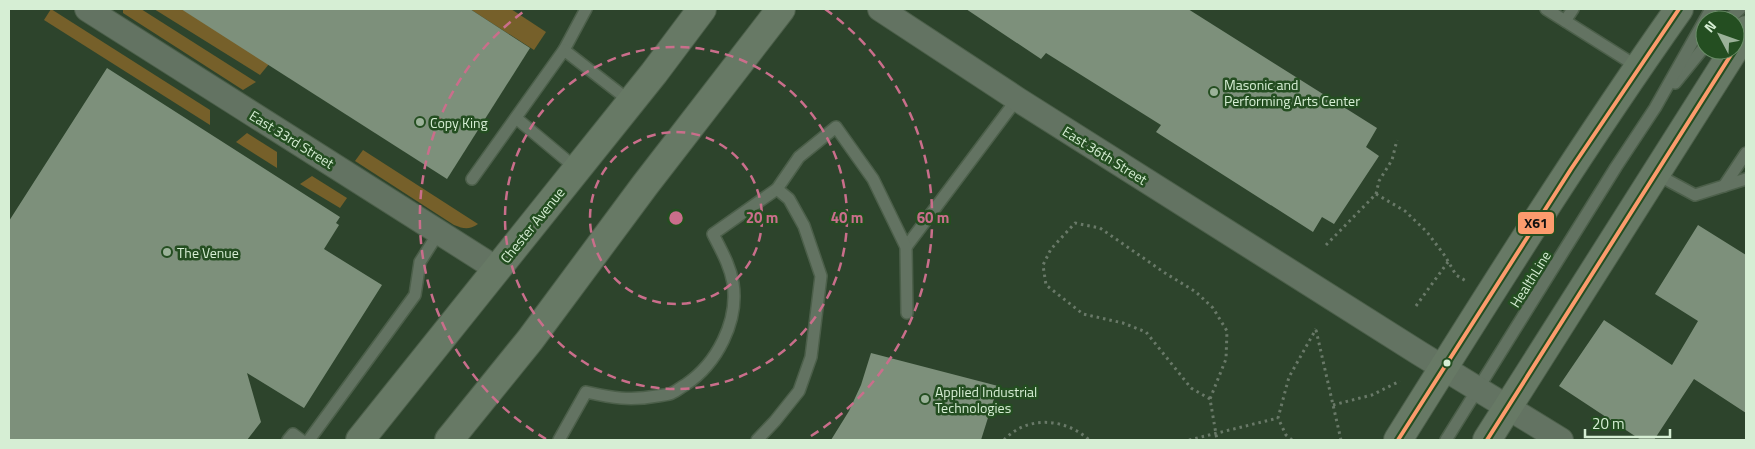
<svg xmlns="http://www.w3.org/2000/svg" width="1755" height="449" viewBox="0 0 1755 449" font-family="'Titillium Web',sans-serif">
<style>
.green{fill:#76602a}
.building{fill:#7d907b}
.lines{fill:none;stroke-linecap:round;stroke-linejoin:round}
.service-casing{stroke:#4c5f4a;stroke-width:14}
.minor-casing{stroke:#4c5f4a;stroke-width:26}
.primary-casing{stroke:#4c5f4a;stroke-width:30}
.path{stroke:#697968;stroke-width:3;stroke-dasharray:2.5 4;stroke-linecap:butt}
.service{stroke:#637362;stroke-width:11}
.minor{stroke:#637362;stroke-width:24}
.primary{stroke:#677965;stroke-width:28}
.bus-1-casing{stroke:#244e21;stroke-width:8}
.bus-1{stroke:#fc9b6d;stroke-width:4}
.ring{fill:none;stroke:#ca6e8b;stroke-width:2.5;stroke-dasharray:9 6}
.poi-dot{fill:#9bb299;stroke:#244e21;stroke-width:2}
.bus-dot{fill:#d6eed4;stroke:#244e21;stroke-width:2}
.labels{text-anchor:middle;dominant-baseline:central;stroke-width:5;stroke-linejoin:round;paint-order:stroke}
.poi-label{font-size:14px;fill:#d6eed4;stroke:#244e21;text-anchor:start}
.street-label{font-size:14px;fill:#d6eed4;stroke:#244e21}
.centre{fill:#ca6e8b;stroke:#244e21;stroke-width:2.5}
.ring-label{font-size:15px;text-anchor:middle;font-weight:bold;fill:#ca6e8b;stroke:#244e21;stroke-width:5;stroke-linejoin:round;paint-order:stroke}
.line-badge{stroke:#244e21;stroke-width:2}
.pale-badge-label{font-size:14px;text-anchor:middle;font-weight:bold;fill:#111}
</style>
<rect width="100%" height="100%" fill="#2d442c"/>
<g class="green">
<polygon points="51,9 210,110 210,125 44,20"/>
<polygon points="123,9 141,9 256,82 243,90 123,13"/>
<polygon points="154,9 182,9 269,64 260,75"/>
<polygon points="470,9 511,9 546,32 534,50"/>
<polygon points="247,133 277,152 277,168 236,142"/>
<path d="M363,150L478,224C469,230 464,229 454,225L355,161Z"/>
<polygon points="312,176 347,198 340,208 300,184"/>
</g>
<g class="building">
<polygon points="181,9 470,9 530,48 447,179"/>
<polygon points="966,9 1188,9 1377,128 1366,147 1379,156 1334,224 1322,217 1313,232 1156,132 1161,125 1046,53 1041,59"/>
<polygon points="107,68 340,217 336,223 339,225 324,249 382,285 304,408 247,373 261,422 247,440 9,440 9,221"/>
<polygon points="1698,225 1746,255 1746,413 1694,379 1654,440 1641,440 1559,386 1604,320 1672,365 1698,321 1655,294"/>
<polygon points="871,353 998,386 981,440 831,440 849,411 861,385"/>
</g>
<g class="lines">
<defs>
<g id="service">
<polyline points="1546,9 1638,67"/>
<polyline points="1728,20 1740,9"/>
<polyline points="1565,21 1573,9"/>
<polyline points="564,50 586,9"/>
<polyline points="1675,83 1705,46"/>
<polyline points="516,118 577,169"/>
<polyline points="1656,174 1695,195 1746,179"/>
<polyline points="472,179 564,50 631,102"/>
<polyline points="1724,186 1746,153"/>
<polyline points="906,247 1017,99"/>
<polyline points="288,440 293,434 301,440"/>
<polyline points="309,440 415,295 420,262 439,232"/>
<path d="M559,440L586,392C613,398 630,401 657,396C662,395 668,395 672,393C677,391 681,387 685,385C717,364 739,321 733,283C730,265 721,250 713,234L777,189L799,157L836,127L873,179L906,247L907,313"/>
<polyline points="757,440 775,421 799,391 811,357 821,276 804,226 789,199 777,189"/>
<polyline points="1446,440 1616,167 1655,108 1711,9"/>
</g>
<g id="minor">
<polyline points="87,9 497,269"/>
<polyline points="880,9 1017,99 1419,353 1561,440"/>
</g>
<g id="primary">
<polyline points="1735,48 1746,30"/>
<polyline points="360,440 654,73 702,9"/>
<polyline points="449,440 530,340 645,185 781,9"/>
<path d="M1398,440C1489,295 1580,149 1679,9"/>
<polyline points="1487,440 1734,50"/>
</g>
</defs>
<use href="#service" class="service-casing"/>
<use href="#minor" class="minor-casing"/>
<use href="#primary" class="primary-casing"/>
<g class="path">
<polyline points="1376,194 1379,181 1392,160 1397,140"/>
<polyline points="1326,245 1376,194 1405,211 1427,232 1445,256 1456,275 1466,281"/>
<polyline points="1416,306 1448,262"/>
<polyline points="1316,330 1341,440"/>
<polyline points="1210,399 1191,388 1146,332 1123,323 1083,314 1046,285 1043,265 1051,249 1075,223 1100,228 1165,273 1196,292 1213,308 1227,331 1226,359 1210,399 1217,440"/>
<polyline points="1333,405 1372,395 1400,381"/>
<path d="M1004,440C1027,415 1066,418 1089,440"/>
<polyline points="1189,440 1278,418"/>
<polyline points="1292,440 1286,435 1278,418 1289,377 1316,329"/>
</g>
<use href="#service" class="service"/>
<use href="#minor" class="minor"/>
<use href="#primary" class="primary"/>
<defs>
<g id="bus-1">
<polyline points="1398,440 1571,169 1679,9"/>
<polyline points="1487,440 1734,50"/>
</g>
</defs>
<use href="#bus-1" class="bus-1-casing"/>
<use href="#bus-1" class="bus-1"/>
</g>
<g class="ring">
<circle cx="676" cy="218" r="86"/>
<circle cx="676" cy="218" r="171"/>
<path d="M546 439A257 257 0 0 1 527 9M825 9A257 257 0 0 1 806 439"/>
</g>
<g class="poi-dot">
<circle cx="1214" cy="92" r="5"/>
<circle cx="420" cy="122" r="5"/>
<circle cx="167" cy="252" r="5"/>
<circle cx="925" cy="399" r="5"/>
</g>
<circle class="bus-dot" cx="1447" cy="363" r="4.5"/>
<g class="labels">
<g class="poi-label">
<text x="1224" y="84">Masonic and<tspan x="1224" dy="16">Performing Arts Center</tspan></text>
<text x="430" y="122">Copy King</text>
<text x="177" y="252">The Venue</text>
<text x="935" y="391">Applied Industrial<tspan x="935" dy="16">Technologies</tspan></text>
</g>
<g class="street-label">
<text transform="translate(292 139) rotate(32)">East 33rd Street</text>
<text transform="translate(1105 155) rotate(32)">East 36th Street</text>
<text transform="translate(532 225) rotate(-51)">Chester Avenue</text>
<text transform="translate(1530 279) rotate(-58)">HealthLine</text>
</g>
</g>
<circle cx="676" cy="218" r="8" class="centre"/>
<g class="ring-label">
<text x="762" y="223">20 m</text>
<text x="847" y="223">40 m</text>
<text x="933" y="223">60 m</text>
</g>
<rect class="line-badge" x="1517" y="211" width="38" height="24" rx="5" fill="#fc9b6d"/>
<g class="pale-badge-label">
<text x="1536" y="228">X61</text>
</g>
<rect width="1755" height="449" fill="none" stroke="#d6eed4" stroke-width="20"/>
<g transform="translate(1720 35) rotate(311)"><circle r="24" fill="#244e21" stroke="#6b8e69"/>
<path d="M0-4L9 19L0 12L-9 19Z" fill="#9bb299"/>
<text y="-8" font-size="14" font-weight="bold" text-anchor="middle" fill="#d6eed4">N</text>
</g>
<path d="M1585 429v8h85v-8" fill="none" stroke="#d6eed4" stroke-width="2.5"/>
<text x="1592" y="429" font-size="15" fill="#d6eed4" stroke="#244e21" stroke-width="4" paint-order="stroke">20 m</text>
</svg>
